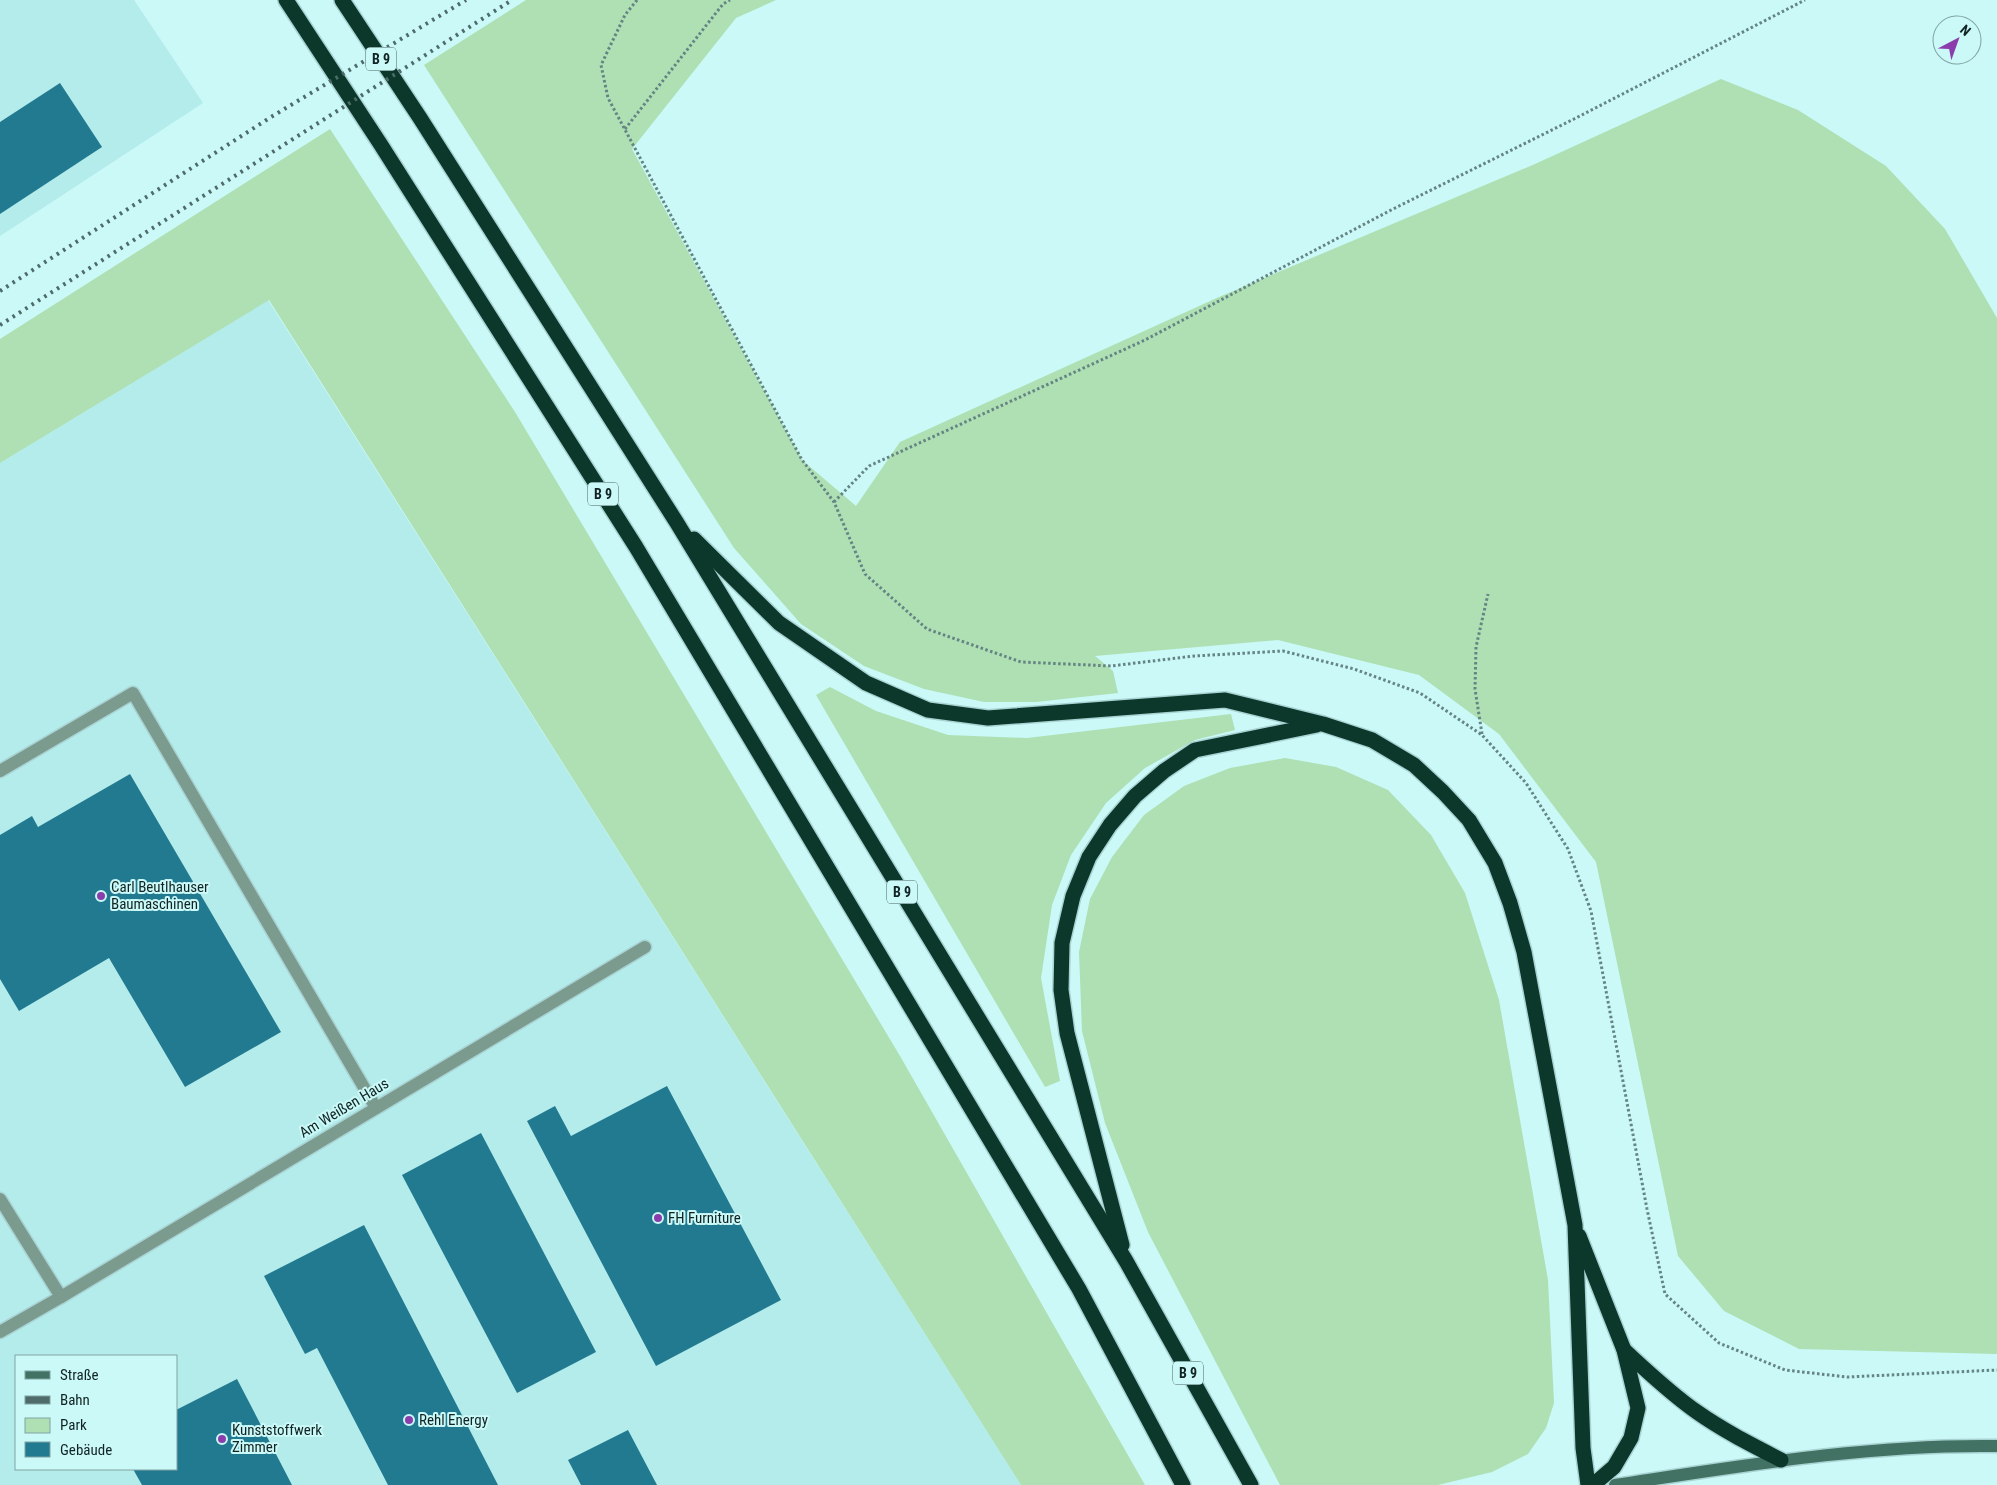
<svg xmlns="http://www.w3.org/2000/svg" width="1997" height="1485" viewBox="0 0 1997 1485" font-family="'Roboto Condensed',sans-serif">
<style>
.built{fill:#b3eceb;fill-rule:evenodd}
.green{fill:#aee0b3}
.building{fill:#227a91}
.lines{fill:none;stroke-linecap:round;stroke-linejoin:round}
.lane-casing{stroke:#a9d2d2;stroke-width:15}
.street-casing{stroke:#a9d2d2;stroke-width:15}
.secondary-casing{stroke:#a9d2d2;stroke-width:15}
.highway-casing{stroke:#a9d2d2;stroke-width:18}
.path{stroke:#658484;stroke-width:3;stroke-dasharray:2.5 2.5;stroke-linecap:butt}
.lane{stroke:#7b9b8f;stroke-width:12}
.street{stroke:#7b9b8f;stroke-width:12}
.secondary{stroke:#427263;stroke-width:12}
.highway{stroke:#0c382c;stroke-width:15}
.rail{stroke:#4e6a69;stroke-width:4;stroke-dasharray:2.5 5;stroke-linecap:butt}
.poi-dot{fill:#8c3dac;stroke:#caf9f8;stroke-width:2}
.labels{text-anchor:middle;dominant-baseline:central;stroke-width:4;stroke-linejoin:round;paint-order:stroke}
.shield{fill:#caf9f8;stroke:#486363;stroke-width:1}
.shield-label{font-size:14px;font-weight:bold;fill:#112323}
.poi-label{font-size:15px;fill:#112323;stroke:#caf9f8;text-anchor:start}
.street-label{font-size:15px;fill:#112323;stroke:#caf9f8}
</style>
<rect width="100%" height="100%" fill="#caf9f8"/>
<g class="built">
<polygon points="0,0 134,0 203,103 0,236"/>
<path d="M268,300L1021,1485H0V463ZM16,1356H176V1469H16Z"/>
</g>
<g class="green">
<polygon points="526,0 776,0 736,18 632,149 802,460 856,506 900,442 1219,297 1535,164 1721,79 1798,110 1886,166 1945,229 1997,318 1997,1354 1799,1349 1724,1311 1678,1256 1596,862 1499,734 1419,675 1278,640 1095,656 1113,671 1118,693 1036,702 984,702 924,689 864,666 801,624 734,548 424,65"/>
<polygon points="330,129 515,412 900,1056 1145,1485 1021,1485 269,300 0,463 0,339"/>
<polygon points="830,687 876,711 948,735 1027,738 1231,714 1235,730 1195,740 1145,768 1106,803 1071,855 1052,905 1041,978 1060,1081 1045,1087 816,695"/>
<polygon points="1285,758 1336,767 1388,790 1431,835 1465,893 1499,1000 1548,1280 1554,1403 1546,1428 1528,1454 1492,1472 1438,1485 1280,1485 1148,1232 1105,1123 1082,1031 1079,952 1090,899 1112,857 1144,815 1184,786 1230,768"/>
</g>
<g class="building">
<polygon points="60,83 102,147 0,214 0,122"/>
<polygon points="130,774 281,1032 185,1087 109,958 19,1011 0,979 0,835 32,816 38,827"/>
<polygon points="667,1086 781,1300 656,1366 527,1121 555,1106 571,1136"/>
<polygon points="481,1133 596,1352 517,1393 402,1175"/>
<polygon points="364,1225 498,1485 388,1485 317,1348 305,1354 264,1276"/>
<polygon points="237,1379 292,1485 142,1485 133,1469 176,1469 176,1410"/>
<polygon points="628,1430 657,1485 581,1485 568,1460"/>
</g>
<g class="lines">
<defs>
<polyline id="lane" points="0,771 133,693 376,1108"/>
<g id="street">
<polyline points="0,1199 61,1297 0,1332"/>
<polyline points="61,1297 645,947"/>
</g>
<path id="secondary" d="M1615,1485C1741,1466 1869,1444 1997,1446"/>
<g id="highway">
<polyline points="286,0 381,145 636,547 1079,1289 1183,1485"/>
<polyline points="342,0 420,118 677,523 1126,1261 1251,1485"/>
<polyline points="694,539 779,623 866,683 928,710 988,718 1225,700 1323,724 1372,740 1414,765 1443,792 1469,820 1495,863 1510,903 1524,952 1575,1225 1583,1448 1588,1485"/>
<polyline points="1579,1236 1624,1350 1638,1408 1631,1438 1614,1467 1593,1485"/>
<polyline points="1122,1245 1067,1033 1061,990 1062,943 1073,896 1089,857 1110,825 1135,796 1164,771 1195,750 1317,725"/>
<path d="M1624,1350C1647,1371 1671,1394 1697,1412C1724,1431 1752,1445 1781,1460"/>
</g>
</defs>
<use href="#lane" class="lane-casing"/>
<use href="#street" class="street-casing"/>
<use href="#secondary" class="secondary-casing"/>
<use href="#highway" class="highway-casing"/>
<g class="path">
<polyline points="637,0 625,15 601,65 608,98 802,460 834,502 865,574 927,629 1021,662 1111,666 1194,656 1283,651 1354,669 1420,693 1482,735 1526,783 1568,849 1591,911 1647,1209 1665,1294 1719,1343 1785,1370 1847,1377 1997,1370"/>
<polyline points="625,129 723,4 730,0"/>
<polyline points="834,502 869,466 1145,340 1393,209 1574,119 1805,0"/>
<polyline points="1482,734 1475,689 1476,647 1488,594"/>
</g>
<use href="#lane" class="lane"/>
<use href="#street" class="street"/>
<use href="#secondary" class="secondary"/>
<use href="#highway" class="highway"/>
<g class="rail">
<polyline points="0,291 271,117 466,0"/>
<polyline points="0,325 512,0"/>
</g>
</g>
<g class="poi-dot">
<circle cx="101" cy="896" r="5"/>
<circle cx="658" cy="1218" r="5"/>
<circle cx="409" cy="1420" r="5"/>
<circle cx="222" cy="1439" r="5"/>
</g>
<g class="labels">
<g class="shield">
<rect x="366" y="47.5" width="30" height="23" rx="4"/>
<rect x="588" y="482.5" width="30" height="23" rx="4"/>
<rect x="887" y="880.5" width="30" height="23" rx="4"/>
<rect x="1173" y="1361.5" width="30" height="23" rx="4"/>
</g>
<g class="shield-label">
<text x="381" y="59">B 9</text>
<text x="603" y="494">B 9</text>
<text x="902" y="892">B 9</text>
<text x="1188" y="1373">B 9</text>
</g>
<g class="poi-label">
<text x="111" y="887">Carl Beutlhauser<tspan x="111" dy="17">Baumaschinen</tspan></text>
<text x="668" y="1218">FH Furniture</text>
<text x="419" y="1420">Rehl Energy</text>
<text x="232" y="1430">Kunststoffwerk<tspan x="232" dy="17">Zimmer</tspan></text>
</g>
<g class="street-label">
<text transform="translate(344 1108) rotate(-31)">Am Weißen Haus</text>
</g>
</g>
<rect x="15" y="1355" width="162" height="115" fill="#caf9f8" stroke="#80a3a3"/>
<rect x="25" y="1371" width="25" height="8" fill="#427263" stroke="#80a3a3"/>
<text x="60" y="1380" font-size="15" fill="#112323">Straße</text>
<rect x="25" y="1396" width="25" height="8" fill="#4e6a69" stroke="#80a3a3"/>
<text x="60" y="1405" font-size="15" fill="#112323">Bahn</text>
<rect x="25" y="1418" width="25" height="15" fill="#aee0b3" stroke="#80a3a3"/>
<text x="60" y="1430" font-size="15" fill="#112323">Park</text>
<rect x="25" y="1442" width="25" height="15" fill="#227a91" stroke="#80a3a3"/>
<text x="60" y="1455" font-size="15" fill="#112323">Gebäude</text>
<g transform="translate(1957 40) rotate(41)"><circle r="24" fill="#caf9f8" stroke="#80a3a3"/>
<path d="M0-4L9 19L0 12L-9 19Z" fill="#8c3dac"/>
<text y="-8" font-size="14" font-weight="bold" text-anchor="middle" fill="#112323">N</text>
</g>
</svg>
